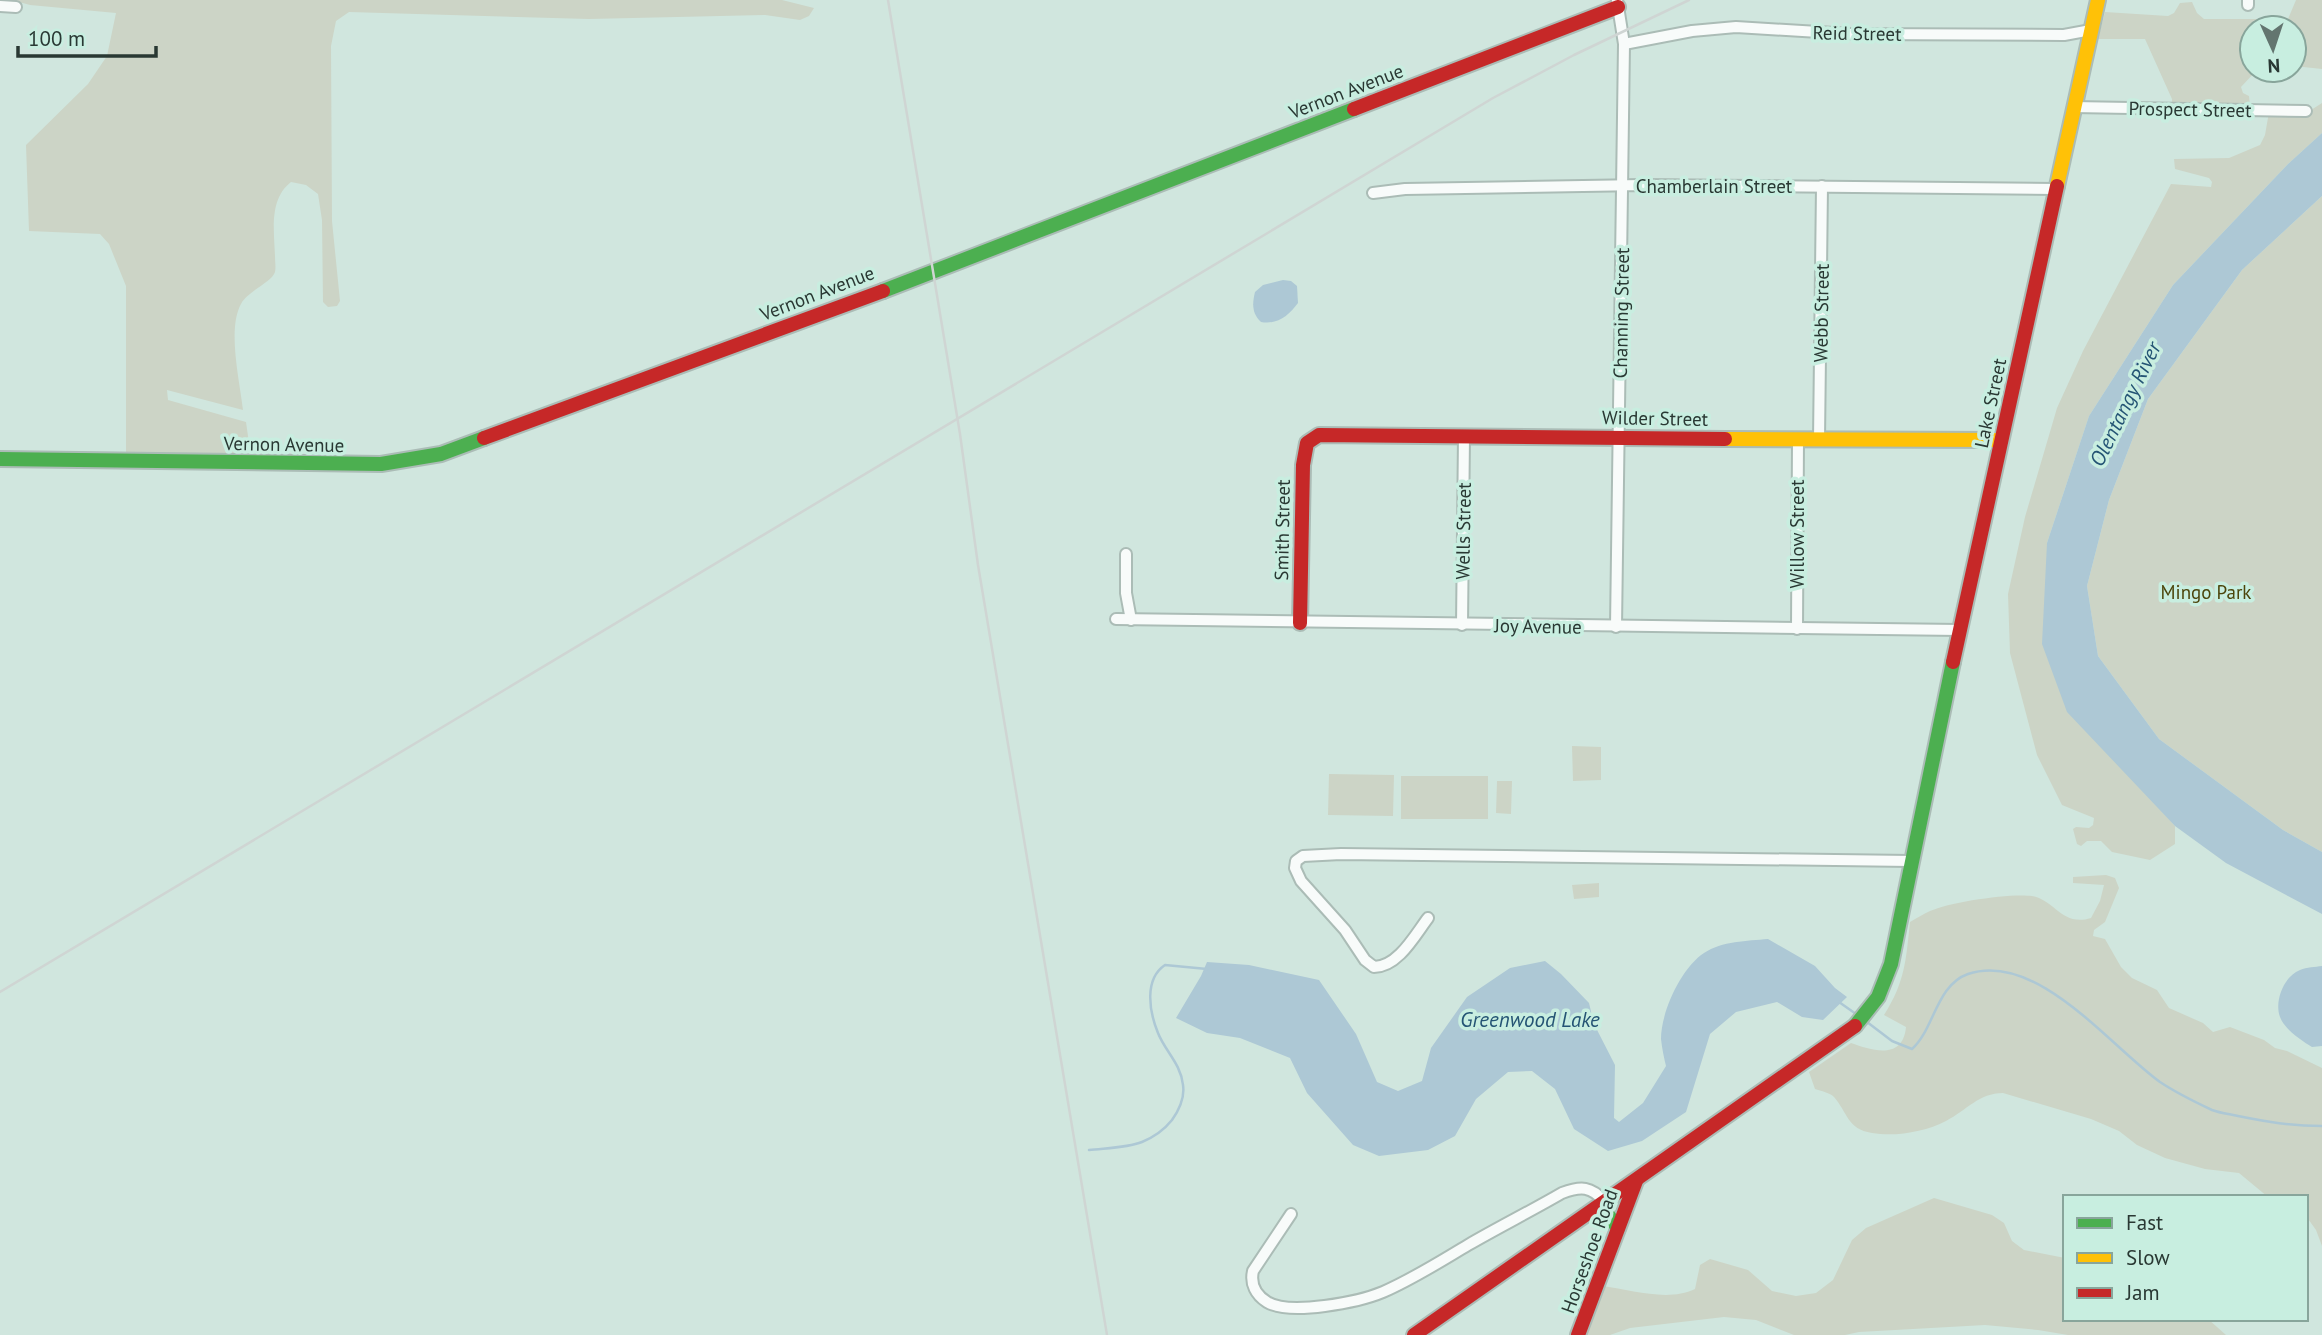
<svg xmlns="http://www.w3.org/2000/svg" width="2322" height="1335" font-family="'PT Sans',sans-serif">
	<style>
		.green { fill: #ccd4c6 }
		.water { fill: #adc8d5 }
		.lines { fill: none; stroke-linecap: round; stroke-linejoin: round }
		.stream { stroke: #adc8d5; stroke-width: 2.5 }
		.street-casing { stroke: #abbcb6; stroke-width: 14 }
		.fast-casing { stroke: #abbcb6; stroke-width: 18 }
		.slow-casing { stroke: #abbcb6; stroke-width: 18 }
		.jam-casing { stroke: #abbcb6; stroke-width: 18 }
		.street { stroke: #f8fbfa; stroke-width: 10 }
		.fast { stroke: #4caf50; stroke-width: 14 }
		.slow { stroke: #ffc107; stroke-width: 14 }
		.jam { stroke: #c62828; stroke-width: 14 }
		.rail { stroke: #cfd5d3; stroke-width: 2.5 }
		.labels { text-anchor: middle; dominant-baseline: central; stroke-width: 7; stroke-linejoin: round; paint-order: stroke }
		.street-label { font-size: 19px; fill: #293833; stroke: #c8eee0 }
		.park-label { font-size: 19px; fill: #4c450b; stroke: #c8eee0 }
		.water-label { font-size: 21px; font-style: italic; fill: #245474; stroke: #c8eee0 }
	</style>
	<rect width="100%" height="100%" fill="#d0e6de"/>
	<g class="green">
		<path d="M12,0h770l32,8 -5,8 -9,4 -35,-5 -176,4 -240,-7 -13,9 -5,25 1,175 8,80 -3,5 -9,1 -5,-5 -1,-82 -4,-26 -12,-9 -15,-3c-22,17 -17,48 -16,74 0,5 1,12 0,16 -3,10 -27,19 -34,32 -14,25 -1,78 2,106l-76,-20 1,10 78,22 3,21 19,5 -1,10 -141,1v-173l-17,-42 -9,-10 -71,-3 -3,-86 62,-61 19,-28 9,-43 -86,-8z"/>
		<polygon points="2296,0 2322,0 2322,69 2294,66 2294,28 2252,28 2252,70 2265,70 2255,72 2241,87 2243,93 2249,96 2250,107 2172,107 2172,99 2145,39 2098,39 2105,12 2168,16 2174,13 2180,3 2192,2 2197,13 2204,19 2288,19"/>
		<polygon points="2322,103 2322,133 2288,164 2173,285 2089,416 2047,543 2152,800 2175,826 2175,844 2150,860 2112,852 2101,841 2087,841 2081,846 2077,844 2073,829 2076,827 2089,828 2093,825 2094,818 2062,805 2037,755 2010,653 2008,594 2025,517 2057,408 2083,351 2171,184 2211,187 2212,182 2209,178 2175,169 2174,159 2229,158 2260,145 2265,135 2269,112 2308,112"/>
		<polygon points="2322,196 2322,852 2283,830 2159,739 2098,656 2087,586 2109,500 2148,399 2242,270"/>
		<polygon points="1572,746 1601,747 1601,780 1573,781"/>
		<polygon points="1329,774 1394,775 1393,816 1328,815"/>
		<rect x="1401" y="776" width="87" height="43"/>
		<polygon points="1497,781 1512,781 1511,814 1496,813"/>
		<path d="M2106,875l9,3 4,10 -14,34 -11,8 -1,6 12,3 16,28 11,11 25,12 12,18 34,15 10,9 17,-5 34,13 11,8 12,3 35,17v178l-6,-16 -10,-14v-19h-38l-29,-24 -34,-4 -40,-11 -28,-13 -18,-14 -28,-12 -88,-26c-24,0 -36,17 -57,28 -21,11 -51,16 -74,12 -25,-4 -24,-20 -38,-36 -4,-4 -13,-6 -19,-8l-6,-17 42,-29c22,8 52,17 55,-16l-22,-12c21,-33 22,-55 26,-93 7,-4 13,-8 20,-11 20,-9 80,-18 102,-15 23,4 30,31 59,22l9,-17 4,-16 -31,-2v-6z"/>
		<polygon points="1599,883 1599,897 1574,899 1572,885"/>
		<path d="M1934,1198l58,17 12,8 8,18 12,9 41,8v61h143l18,16h-158l-30,-5 -53,-5 -126,7 -14,3h-51l-38,-15 -32,-3 -94,11 -20,7h-25l18,-49c29,4 65,16 92,3l5,-24 10,-6 38,11 24,21 24,5 20,-3 17,-13 19,-40 14,-12z"/>
	</g>
	<g class="water">
		<polygon points="2322,133 2322,196 2242,270 2148,399 2109,500 2087,586 2098,656 2159,739 2283,830 2322,852 2322,914 2226,863 2175,826 2067,712 2042,644 2047,543 2089,416 2173,285 2288,164"/>
		<path d="M1283,280l8,1 6,5 1,17c-9,12 -20,22 -37,19 -9,-8 -9,-18 -6,-30l8,-7z"/>
		<path d="M1768,939l47,27 20,22 12,9 -24,23 -21,-3 -25,-15 -41,10 -26,22 -24,78 -44,29 -34,10 -34,-22 -19,-40 -23,-18 -24,1 -32,27 -21,37 -27,14 -49,6 -26,-11 -46,-52 -17,-35 -50,-20 -33,-5 -31,-15 25,-42 6,-14 42,3 70,15 37,54 21,48 21,9 24,-10 9,-33 36,-51 43,-29 35,-7 16,13 28,29 5,21 21,41 -1,53 5,4 24,-19 23,-37c-2,-8 -4,-18 -5,-27 0,-27 20,-71 43,-86 18,-12 43,-12 64,-14z"/>
		<path d="M2322,966v80l-10,1c-11,-7 -27,-17 -32,-30 -6,-16 4,-41 20,-47 7,-3 15,-3 22,-4z"/>
	</g>
	<g class="lines">
		<g class="stream">
			<polyline points="1839,1002 1856,1014"/>
			<path d="M1867,1022l25,19 20,8c22,-19 24,-64 56,-75 69,-23 142,72 192,108 15,10 35,20 52,28 8,3 17,4 26,6 30,6 52,10 84,10"/>
			<path d="M1089,1150c17,-2 38,-2 53,-8 12,-5 22,-12 30,-22 7,-10 13,-22 11,-35 -2,-21 -18,-34 -25,-52 -9,-22 -14,-54 7,-68l42,4"/>
		</g>
		<g class="street-casing">
			<g id="street">
				<polyline points="2248,5 2248,0"/>
				<polyline points="0,6 16,7"/>
				<polyline points="1624,44 1692,31 1736,27 1851,34 2064,35 2091,30"/>
				<polyline points="2073,107 2306,111"/>
				<polyline points="1373,193 1405,189 1642,185 2055,189"/>
				<polyline points="1819,440 1822,186"/>
				<polyline points="1126,554 1126,593 1131,620"/>
				<polyline points="1116,619 1960,630"/>
				<polyline points="1462,625 1464,436"/>
				<polyline points="1616,627 1624,44 1617,0"/>
				<polyline points="1797,629 1798,439"/>
				<path d="M1428,918c-13,17 -30,49 -54,49l-9,-7 -20,-30 -44,-49 -6,-13 1,-7 7,-5 38,-2 570,7"/>
				<path d="M1291,1214l-38,57c-3,13 3,24 14,31 23,14 92,0 116,-10 30,-13 58,-31 85,-47 31,-18 63,-34 94,-52 19,-7 29,-7 43,9"/>
			</g>
		</g>
		<g class="fast-casing">
			<g id="fast">
				<polyline points="883,291 1354,109"/>
				<polyline points="0,459 381,464 441,454 484,438"/>
				<polyline points="1855,1026 1878,997 1891,964 1953,662"/>
				<polyline points="1590,1213 1608,1215 1618,1228"/>
			</g>
		</g>
		<g class="slow-casing">
			<g id="slow">
				<polyline points="2057,186 2098,0"/>
				<polyline points="1725,439 2001,440"/>
			</g>
		</g>
		<g class="jam-casing">
			<g id="jam">
				<polyline points="1354,109 1618,7"/>
				<polyline points="484,438 883,291"/>
				<polyline points="1300,623 1303,465 1307,443 1319,435 1725,439"/>
				<polyline points="1953,662 2057,186"/>
				<polyline points="1414,1335 1855,1026"/>
				<polyline points="1578,1335 1636,1181"/>
			</g>
		</g>
		<use href="#street" class="street"/>
		<use href="#fast" class="fast"/>
		<use href="#slow" class="slow"/>
		<use href="#jam" class="jam"/>
		<g class="rail">
			<polyline points="888,0 960,434 978,565 1107,1335"/>
			<polyline points="0,992 1493,98 1574,55 1689,0"/>
		</g>
	</g>
	<g class="labels">
		<g class="street-label">
			<text transform="translate(1857 33) rotate(1)">Reid Street</text>
			<text transform="translate(1346 91) rotate(-21)">Vernon Avenue</text>
			<text transform="translate(2190 109) rotate(1)">Prospect Street</text>
			<text x="1714" y="186">Chamberlain Street</text>
			<text transform="translate(817 293) rotate(-21)">Vernon Avenue</text>
			<text transform="translate(1621 313) rotate(-89)">Channing Street</text>
			<text transform="translate(1821 313) rotate(-89)">Webb Street</text>
			<text transform="translate(1990 403) rotate(-78)">Lake Street</text>
			<text transform="translate(1655 418) rotate(1)">Wilder Street</text>
			<text transform="translate(284 444) rotate(1)">Vernon Avenue</text>
			<text transform="translate(1282 530) rotate(-89)">Smith Street</text>
			<text transform="translate(1463 531) rotate(-89)">Wells Street</text>
			<text transform="translate(1797 534) rotate(-90)">Willow Street</text>
			<text transform="translate(1538 626) rotate(1)">Joy Avenue</text>
			<text transform="translate(1589 1251) rotate(-70)">Horseshoe Road</text>
		</g>
		<g class="park-label">
			<text x="2206" y="592">Mingo Park</text>
		</g>
		<g class="water-label">
			<text transform="translate(2125 404) rotate(-64)">Olentangy River</text>
			<text x="1530" y="1019">Greenwood Lake</text>
		</g>
	</g>
	<rect x="2063" y="1195" width="245" height="126" fill="#c8eee0" stroke="#88a59b" stroke-width="2"/>
	<rect x="2077" y="1218" width="35" height="10" fill="#4caf50" stroke="#88a59b" stroke-width="2"/>
	<text x="2126" y="1230" font-size="21" fill="#293833">Fast</text>
	<rect x="2077" y="1253" width="35" height="10" fill="#ffc107" stroke="#88a59b" stroke-width="2"/>
	<text x="2126" y="1265" font-size="21" fill="#293833">Slow</text>
	<rect x="2077" y="1288" width="35" height="10" fill="#c62828" stroke="#88a59b" stroke-width="2"/>
	<text x="2126" y="1300" font-size="21" fill="#293833">Jam</text>
	<g transform="translate(2273 49) rotate(177)"><circle r="33" fill="#c8eee0" stroke="#88a59b" stroke-width="2"/>
	<path d="M0-5L12 26L0 18L-12 26Z" fill="#63756f"/>
	<text y="-10" font-size="19" font-weight="bold" text-anchor="middle" fill="#293833">N</text>
	</g>
	<path d="M18 46v10h138v-10" fill="none" stroke="#293833" stroke-width="3.5"/>
	<text x="28" y="46" font-size="21" fill="#293833" stroke="#c8eee0" stroke-width="5" paint-order="stroke">100 m</text>
</svg>
